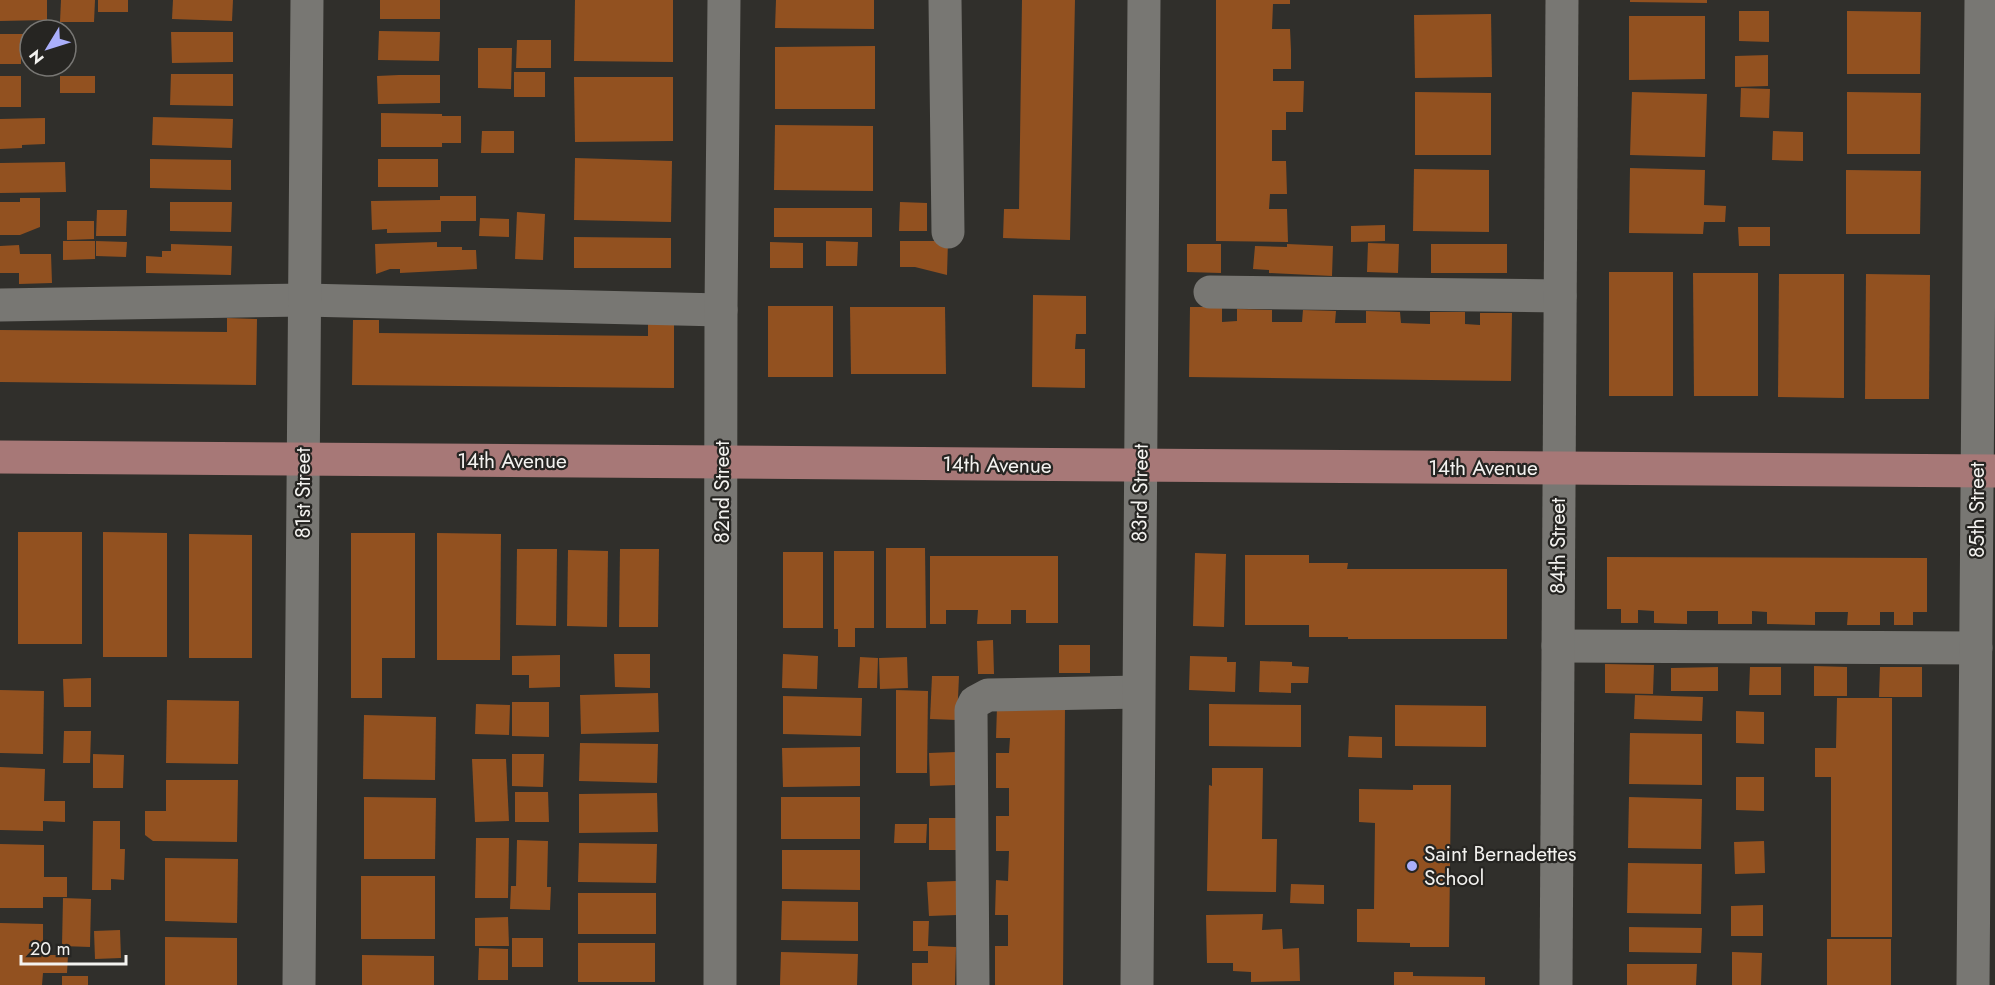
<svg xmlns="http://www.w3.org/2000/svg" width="1995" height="985" font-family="Jost,sans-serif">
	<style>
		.building { fill: #925120 }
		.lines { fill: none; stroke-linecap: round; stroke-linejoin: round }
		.minor { stroke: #787773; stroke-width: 33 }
		.major { stroke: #a77877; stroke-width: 33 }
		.poi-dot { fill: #aaaffb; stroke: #262522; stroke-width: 2 }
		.labels { text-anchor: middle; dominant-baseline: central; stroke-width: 4.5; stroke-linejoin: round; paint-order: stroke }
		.street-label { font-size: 21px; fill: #f3f2ef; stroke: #262522 }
		.poi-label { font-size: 21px; fill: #f3f2ef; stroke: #262522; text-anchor: start }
	</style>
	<rect width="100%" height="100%" fill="#302f2b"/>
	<g class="building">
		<polygon points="0,0 47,0 47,20 0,21"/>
		<polygon points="61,0 95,0 94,22 60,22"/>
		<rect x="98" y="0" width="30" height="12"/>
		<polygon points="173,0 233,0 232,21 172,19"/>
		<rect x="380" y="0" width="60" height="19"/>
		<polygon points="575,0 673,0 673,62 574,61"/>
		<polygon points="776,0 874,0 874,29 775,28"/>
		<polygon points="1022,0 1075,0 1070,240 1003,238 1004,209 1019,209"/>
		<polygon points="1216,0 1290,0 1290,4 1273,4 1272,29 1290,29 1291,50 1291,69 1273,69 1273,81 1304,81 1303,112 1286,112 1286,130 1272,130 1272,161 1286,161 1287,194 1270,194 1269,209 1287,209 1288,242 1216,241"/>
		<polygon points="1630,0 1707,0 1707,3 1630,2"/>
		<polygon points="1739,11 1769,11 1769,42 1739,41"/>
		<polygon points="1847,11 1921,12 1920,74 1847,74"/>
		<polygon points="1491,14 1492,77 1415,78 1414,15"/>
		<polygon points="1629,16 1705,16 1705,79 1629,80"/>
		<polygon points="379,31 440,32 439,61 378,60"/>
		<polygon points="171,32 233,32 233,62 172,63"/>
		<polygon points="0,34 30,34 30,53 21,53 21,64 0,64"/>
		<polygon points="517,40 551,40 551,68 516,68"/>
		<polygon points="875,46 875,109 775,109 775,47"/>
		<polygon points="478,48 512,48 511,89 478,88"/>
		<polygon points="1768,55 1768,86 1735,87 1735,56"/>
		<rect x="514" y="72" width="31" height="25"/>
		<polygon points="171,74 233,74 233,106 170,105"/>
		<polygon points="399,75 440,75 440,103 378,104 377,76"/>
		<rect x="0" y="76" width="21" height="31"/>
		<rect x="60" y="76" width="35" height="17"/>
		<polygon points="574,77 673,77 673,141 575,142"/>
		<polygon points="1741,88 1770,89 1769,118 1740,117"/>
		<polygon points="1415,92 1491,93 1491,155 1415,155"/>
		<polygon points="1632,92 1707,94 1705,157 1630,155"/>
		<polygon points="1847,92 1921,93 1920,154 1847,154"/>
		<polygon points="381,113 442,114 442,116 461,116 461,143 442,143 442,147 381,147"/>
		<polygon points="153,117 233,119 232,148 152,145"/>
		<polygon points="45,118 45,144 22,145 22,148 0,149 0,119"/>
		<polygon points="775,125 873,126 873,191 774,190"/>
		<polygon points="482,131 514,131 514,153 481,153"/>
		<polygon points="1773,131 1803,132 1803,161 1772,160"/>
		<polygon points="575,158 672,161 671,222 574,220"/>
		<polygon points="150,159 231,160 231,190 150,188"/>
		<rect x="378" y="159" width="60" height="28"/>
		<polygon points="65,162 66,192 0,193 0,163"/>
		<polygon points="1630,168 1705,170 1704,205 1726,206 1725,222 1704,222 1703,234 1629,233"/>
		<polygon points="1414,169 1489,170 1489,232 1413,231"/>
		<polygon points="1846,170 1921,171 1920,234 1846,234"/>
		<polygon points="440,196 476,196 476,221 441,221 441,232 387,233 387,229 372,230 371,201 440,200"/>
		<polygon points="20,198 40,198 40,227 20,235 0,235 0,202 20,202"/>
		<polygon points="170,202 232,202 231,232 170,231"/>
		<polygon points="900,202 927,203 927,231 899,231"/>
		<rect x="774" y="208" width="98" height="29"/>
		<polygon points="97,210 127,210 126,236 96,236"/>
		<polygon points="517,212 545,214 543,260 515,259"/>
		<polygon points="480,218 509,219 509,237 479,236"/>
		<polygon points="67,221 94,221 94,239 67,240"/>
		<polygon points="1385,225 1385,241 1351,242 1351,226"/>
		<polygon points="1738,227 1770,227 1770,246 1739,246"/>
		<polygon points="574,237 671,238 671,268 574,268"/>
		<polygon points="63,241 95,241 95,259 63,260"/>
		<polygon points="96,241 127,242 126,257 96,256"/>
		<polygon points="826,241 858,242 857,266 826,266"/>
		<polygon points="900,241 948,241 947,275 915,267 900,267"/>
		<polygon points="437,242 437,247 462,247 462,250 476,250 477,269 400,273 400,269 390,269 376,274 375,244"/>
		<polygon points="770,242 803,243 803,268 770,268"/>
		<polygon points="1368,243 1399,244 1398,273 1367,272"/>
		<polygon points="171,244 232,246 231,275 146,273 146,256 162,257 162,251 171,251"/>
		<polygon points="1187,244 1221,244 1221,273 1187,272"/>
		<polygon points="1287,244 1333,246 1332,276 1269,273 1269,270 1253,269 1255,246 1287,247"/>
		<rect x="1431" y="244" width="76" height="29"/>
		<polygon points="19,245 20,254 51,254 52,283 19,284 19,273 0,273 0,246"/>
		<rect x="1609" y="272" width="64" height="124"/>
		<polygon points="1693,273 1758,273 1758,396 1694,396"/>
		<polygon points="1779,274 1844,274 1844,398 1778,397"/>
		<polygon points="1866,274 1930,275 1929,399 1865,399"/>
		<polygon points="1033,295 1086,296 1086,334 1076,334 1075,349 1085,349 1085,388 1032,387"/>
		<rect x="768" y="306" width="65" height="71"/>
		<polygon points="850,307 945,307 946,374 851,374"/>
		<polygon points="1190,307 1222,307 1222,322 1237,321 1237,309 1272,310 1272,322 1302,322 1303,310 1336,311 1335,323 1366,323 1366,311 1400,312 1401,323 1430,324 1430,312 1465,312 1465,324 1480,325 1480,313 1512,313 1511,381 1189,377"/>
		<polygon points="227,318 257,319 256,385 0,382 0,330 227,332"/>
		<polygon points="353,320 379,320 379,333 648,336 648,321 674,322 674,388 352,385"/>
		<rect x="18" y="532" width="64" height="112"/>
		<polygon points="103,532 167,533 167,657 103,657"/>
		<polygon points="351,533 415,533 415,658 382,658 382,698 351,698"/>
		<polygon points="437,533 501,534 500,660 437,660"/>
		<polygon points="189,534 252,535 252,658 189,658"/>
		<polygon points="886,548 925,548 926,628 886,628"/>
		<polygon points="517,549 557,549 556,626 516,625"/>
		<polygon points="620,549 659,549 658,627 619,627"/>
		<polygon points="568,550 608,551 607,627 567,626"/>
		<polygon points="834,551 874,551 874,628 855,628 855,647 838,647 838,629 834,629"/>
		<rect x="783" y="552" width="40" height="76"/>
		<polygon points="1195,553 1226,554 1224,627 1193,626"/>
		<polygon points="1245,555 1309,555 1309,563 1348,563 1347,569 1507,569 1507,639 1348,639 1348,637 1309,637 1309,625 1245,625"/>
		<polygon points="930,556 1058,556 1058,623 1026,623 1026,610 1011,610 1011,624 977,624 978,610 946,610 946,624 930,624"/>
		<polygon points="1607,557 1927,558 1927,612 1913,612 1913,625 1894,625 1894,612 1880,612 1880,625 1847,625 1848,612 1815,612 1815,625 1767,624 1767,612 1752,611 1752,624 1718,624 1718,611 1687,611 1687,624 1654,623 1654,611 1638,610 1638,623 1621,623 1621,609 1607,609"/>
		<polygon points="993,640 994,674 978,674 977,641"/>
		<rect x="1059" y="645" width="31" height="28"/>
		<polygon points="614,654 650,654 650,688 615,687"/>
		<polygon points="783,654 818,656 817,689 782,688"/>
		<polygon points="560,655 560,687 529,688 529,675 512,675 512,656"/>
		<polygon points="1190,656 1227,657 1227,662 1236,662 1235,692 1189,690"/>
		<polygon points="860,657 878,658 877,688 858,688"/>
		<polygon points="907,657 908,688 880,689 879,658"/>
		<polygon points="1260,661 1292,662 1292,666 1309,667 1308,683 1291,683 1291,693 1259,692"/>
		<polygon points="1605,664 1654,665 1653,694 1605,693"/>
		<polygon points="1814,666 1847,667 1847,696 1814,696"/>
		<polygon points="1718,667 1718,691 1671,691 1671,668"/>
		<polygon points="1750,667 1781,667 1781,695 1749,695"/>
		<polygon points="1880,667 1922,667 1922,697 1879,697"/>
		<polygon points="932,676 959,676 957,720 930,719"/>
		<polygon points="91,678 91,707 64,707 63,679"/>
		<polygon points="0,690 44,691 43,754 0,753"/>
		<polygon points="896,690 928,691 927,773 896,773"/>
		<polygon points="658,693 659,732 581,734 580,695"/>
		<polygon points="1635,695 1703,697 1702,721 1634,719"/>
		<polygon points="783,696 862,698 861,736 783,734"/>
		<polygon points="1837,698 1892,698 1892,937 1831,937 1831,777 1815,777 1815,748 1836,748"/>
		<polygon points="167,700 239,701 238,764 166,763"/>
		<polygon points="512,702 549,702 549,737 512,736"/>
		<polygon points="476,704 510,705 509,735 475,734"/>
		<polygon points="1209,704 1301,705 1301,747 1209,746"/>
		<polygon points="1395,705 1486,706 1486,747 1395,746"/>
		<polygon points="997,707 1065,707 1063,985 995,985 995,946 1008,946 1008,915 995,915 996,880 1008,881 1009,851 996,851 996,816 1009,816 1009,788 996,788 996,753 1009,753 1010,738 996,738"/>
		<polygon points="1736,711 1764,712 1764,744 1736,743"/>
		<polygon points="364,715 436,717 435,780 363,779"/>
		<polygon points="64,731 91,731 90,763 63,763"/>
		<polygon points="1630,733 1702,734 1702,785 1629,784"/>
		<polygon points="1349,736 1382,737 1382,758 1348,757"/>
		<polygon points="580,743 658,744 657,783 579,781"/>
		<polygon points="860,747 860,786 783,787 782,748"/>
		<polygon points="956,752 957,785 930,786 929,753"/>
		<polygon points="93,754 124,755 123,788 93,788"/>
		<polygon points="512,754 544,754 543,787 512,786"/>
		<polygon points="472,759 506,759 509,821 475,822"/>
		<polygon points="0,767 45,769 44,801 65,801 65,822 43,821 43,831 0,830"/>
		<polygon points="1212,768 1263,768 1262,839 1277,839 1276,892 1207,891 1209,785 1212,786"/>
		<polygon points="1736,777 1764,777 1764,811 1736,810"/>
		<polygon points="166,780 238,780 237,842 153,841 145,835 145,811 166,811"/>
		<polygon points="1413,785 1451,785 1449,947 1410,947 1410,943 1357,942 1357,909 1374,909 1375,823 1359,822 1359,789 1413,790"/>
		<polygon points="515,792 548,792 549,822 515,822"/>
		<polygon points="657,793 658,832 579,833 579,794"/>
		<polygon points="364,797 436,798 435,859 364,859"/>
		<rect x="781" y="797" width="79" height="42"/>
		<polygon points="1629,797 1702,799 1701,849 1628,848"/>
		<rect x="929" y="818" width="28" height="32"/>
		<polygon points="93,821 120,821 120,849 125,849 124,880 111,879 111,890 92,890"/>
		<polygon points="895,824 927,824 926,843 894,843"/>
		<polygon points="476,838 509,838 508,898 475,898"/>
		<polygon points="517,840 548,841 547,887 551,887 550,910 510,909 511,886 516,886"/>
		<polygon points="1764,841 1765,873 1735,874 1734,842"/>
		<polygon points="579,843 657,844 656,883 578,882"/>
		<polygon points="0,844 44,845 44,877 67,877 67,897 43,897 43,908 0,908"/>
		<polygon points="782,850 860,850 860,890 782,889"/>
		<polygon points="165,858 238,859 237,923 165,921"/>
		<polygon points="1628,863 1702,864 1701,914 1627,913"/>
		<rect x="361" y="876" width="74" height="63"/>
		<polygon points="956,881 957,915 929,916 927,882"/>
		<polygon points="1291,884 1324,885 1324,904 1290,903"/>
		<rect x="578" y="893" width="78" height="41"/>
		<polygon points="63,898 91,899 90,947 62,946"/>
		<polygon points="782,901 858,902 858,941 781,940"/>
		<polygon points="1763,905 1763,936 1731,936 1731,906"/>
		<polygon points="1263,914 1262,930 1282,929 1283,949 1299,948 1300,981 1251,982 1251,972 1233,971 1233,963 1207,963 1206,915"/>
		<polygon points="508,917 509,946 475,946 475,918"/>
		<polygon points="913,921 929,921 928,946 956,947 955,985 912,985 912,963 928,963 928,951 913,951"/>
		<polygon points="0,923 43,924 43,955 68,955 67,973 43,973 42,985 0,985"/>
		<polygon points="1629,927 1702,928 1701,953 1629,952"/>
		<polygon points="120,930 121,958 95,959 94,931"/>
		<polygon points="165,937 237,938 237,985 165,985"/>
		<rect x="512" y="938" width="31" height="29"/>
		<rect x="1827" y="939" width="64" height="46"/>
		<rect x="578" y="943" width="77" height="39"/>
		<polygon points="479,948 508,949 508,980 478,980"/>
		<polygon points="781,952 858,954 857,985 780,985"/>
		<polygon points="1732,952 1762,953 1761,985 1732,985"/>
		<polygon points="362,955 434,956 434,985 362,985"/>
		<polygon points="1627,964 1697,964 1696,985 1627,985"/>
		<polygon points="1394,972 1413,972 1413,976 1485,977 1485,985 1394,985"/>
		<rect x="62" y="976" width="26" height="9"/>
	</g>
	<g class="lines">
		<g class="minor">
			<polyline points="945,0 948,232"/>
			<polyline points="1210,292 1560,296"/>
			<polyline points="0,305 305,300 721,310"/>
			<polyline points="1558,646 1976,648"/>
			<polyline points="299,985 307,0"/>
			<polyline points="720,985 721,310 724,0"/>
			<polyline points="973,985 971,710 975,702 988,695 1138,692"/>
			<polyline points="1137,985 1144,0"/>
			<polyline points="1556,985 1562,0"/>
			<polyline points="1973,985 1981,0"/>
		</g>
		<polyline class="major" points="0,457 1995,471"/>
	</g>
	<circle class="poi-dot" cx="1412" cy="866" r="6"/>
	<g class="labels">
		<g class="street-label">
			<text x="512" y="461">14th Avenue</text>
			<text transform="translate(997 465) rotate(1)">14th Avenue</text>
			<text x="1483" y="468">14th Avenue</text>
			<text transform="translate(722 492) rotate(-90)">82nd Street</text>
			<text transform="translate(303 493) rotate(-90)">81st Street</text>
			<text transform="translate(1140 493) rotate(-89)">83rd Street</text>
			<text transform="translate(1977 510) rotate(-90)">85th Street</text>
			<text transform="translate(1558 546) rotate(-90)">84th Street</text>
		</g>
		<g class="poi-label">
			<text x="1424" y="854">Saint Bernadettes<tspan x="1424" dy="24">School</tspan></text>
		</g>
	</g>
	<g transform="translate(48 48) rotate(232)"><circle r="28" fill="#262522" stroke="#787774" stroke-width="1.5"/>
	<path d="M0-4.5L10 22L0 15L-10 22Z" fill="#aaaffb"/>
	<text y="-9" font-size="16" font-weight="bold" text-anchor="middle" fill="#f3f2ef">N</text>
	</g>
	<path d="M21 955v9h105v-9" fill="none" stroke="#f3f2ef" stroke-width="3"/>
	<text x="30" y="955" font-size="18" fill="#f3f2ef" stroke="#262522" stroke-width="4.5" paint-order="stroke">20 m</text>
</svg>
